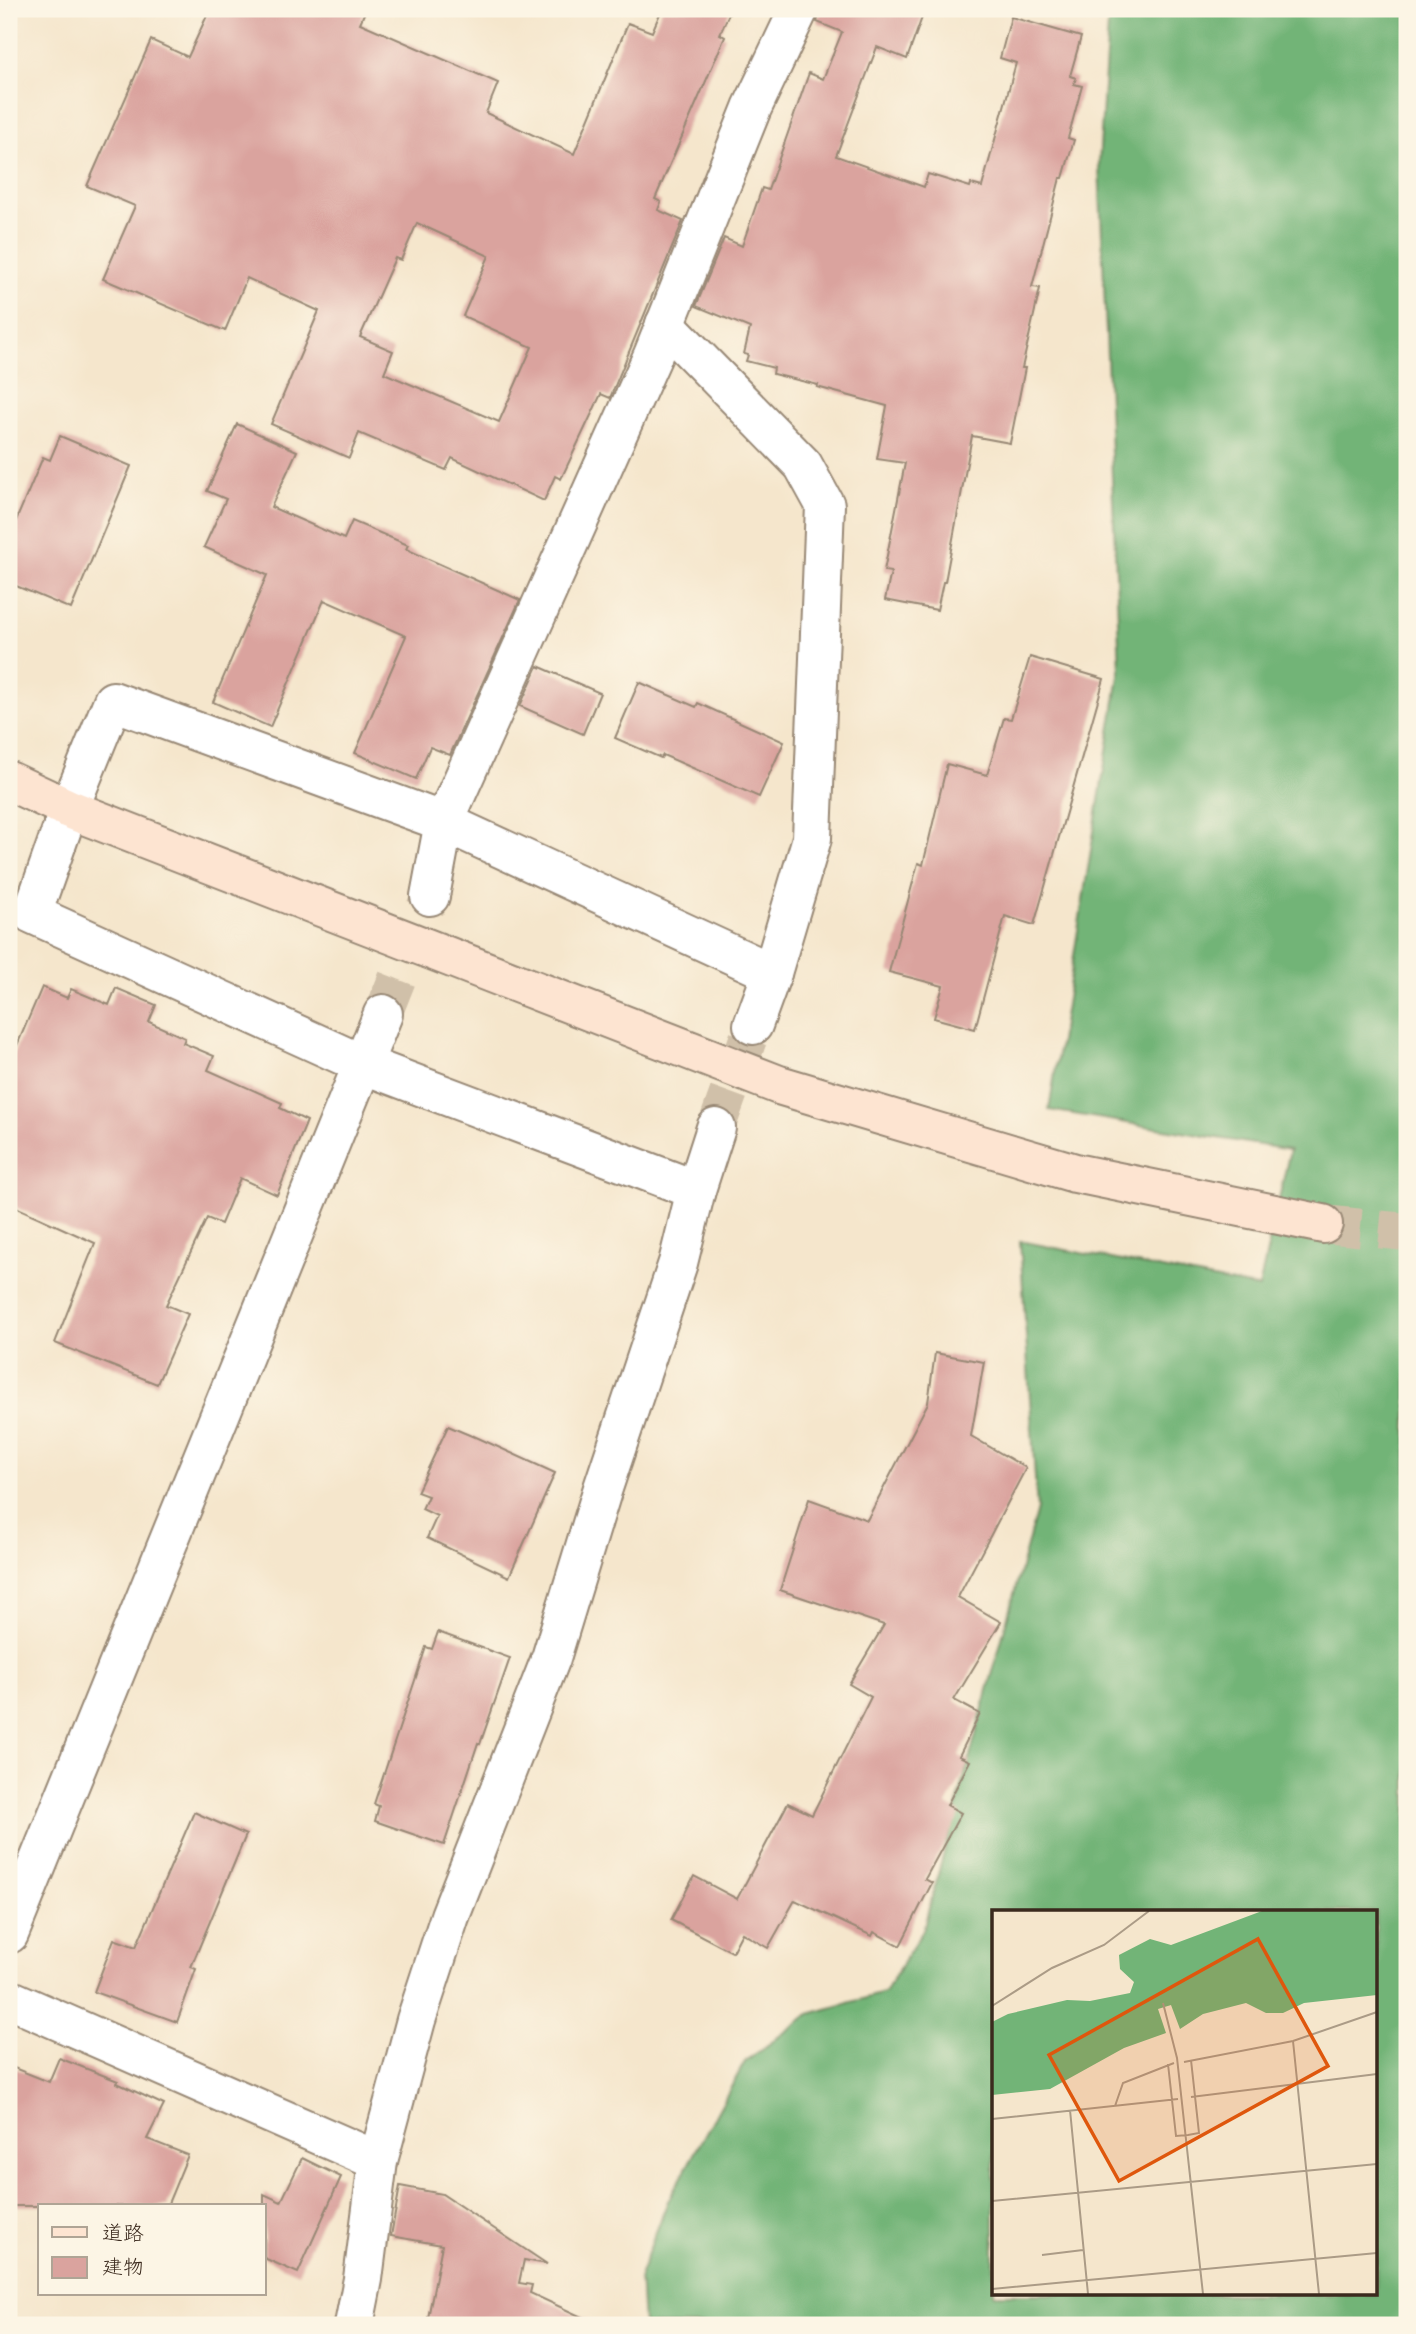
<svg xmlns="http://www.w3.org/2000/svg" width="1416" height="2334" font-family="Itim,'Klee One',sans-serif">
	<style>
		.forest { fill: #72b477; stroke: #566f4a; stroke-width: 2; fill-rule: evenodd }
		.building { fill: #daa39e; fill-rule: evenodd }
		.lines { fill: none; stroke-linecap: round; stroke-linejoin: round }
		.street-tunnel { stroke: #d0c0a9; stroke-width: 38; stroke-dasharray: 38 19; stroke-linecap: butt }
		.secondary-tunnel { stroke: #d0c0a9; stroke-width: 38; stroke-dasharray: 38 19; stroke-linecap: butt }
		.street-casing { stroke: #988875; stroke-width: 42 }
		.secondary-casing { stroke: #988875; stroke-width: 42 }
		.street { stroke: #fff; stroke-width: 38 }
		.secondary { stroke: #fde4d1; stroke-width: 38 }
		.inset-road { fill: none; stroke: #ab9b86; stroke-width: 2 }
		.view { fill: #df570d; fill-opacity: 0.15; stroke: #df570d; stroke-width: 3.5 }
		.inset-edge { fill: none; stroke: #3b2a1e; stroke-width: 3.5 }
	</style>
	<rect width="100%" height="100%" fill="#fcf5e5"/>
	<filter id="ink" filterUnits="userSpaceOnUse"><feTurbulence type="fractalNoise" baseFrequency=".0143" numOctaves="2"/><feDisplacementMap in="SourceGraphic" scale="14" xChannelSelector="R" yChannelSelector="G"/><feConvolveMatrix kernelMatrix="1 2 1 2 8 2 1 2 1" color-interpolation-filters="sRGB"/></filter>
	<filter id="wash" filterUnits="userSpaceOnUse"><feTurbulence type="fractalNoise" baseFrequency=".00686" numOctaves="4" result="noise"/><feDisplacementMap in="SourceGraphic" scale="28" xChannelSelector="R" yChannelSelector="G"/><feGaussianBlur stdDeviation="1.57" result="paint"/><feColorMatrix in="noise" values="0 0 0 0 0 0 0 0 0 0 0 0 0 0 0 0 0 1.4 0 .05"/><feComposite in="paint" operator="in"/></filter>
	<g filter="url(#wash)">
		<rect width="100%" height="100%" fill="#f5e6cc"/>
		<path class="forest" d="M1109,9h298v2316h-764l-3,-51 28,-73 77,-139 64,-48 75,-21 39,-63 114,-421 -17,-268 239,47 31,-138 -241,-40 71,-440 -21,-506zM994,1912h382v382h-382z"/>
		<g id="blocks">
			<g class="building">
				<path d="M210,9h156l-6,14 138,60 -12,30 88,41 54,-131 24,9 10,-23h69l-11,25 5,3 -70,162 6,3 -3,8 25,11 -73,177 -9,-4 -40,85 -6,-3 -11,25 -92,-43 -6,12 -87,-37 -10,25 -78,-34 48,-113 -72,-33 -22,53 -122,-52 32,-73 -48,-20 64,-146 37,17zM417,223l72,33 -26,60 69,31 -33,75 -115,-49 9,-22 -33,-14 35,-79 6,2z"/>
				<polygon points="821,9 925,9 907,59 877,47 836,156 924,187 928,174 970,187 971,184 982,187 1016,63 1000,58 1011,17 1081,37 1070,76 1076,78 1074,84 1082,86 1068,138 1074,140 1063,178 1060,178 1032,287 1040,288 1022,368 1025,368 1010,443 972,436 945,582 943,582 937,610 885,600 891,572 884,571 905,463 877,459 887,406 817,387 818,385 773,374 774,368 746,361 748,355 744,354 750,328 696,306 724,238 742,246 762,188 768,190 809,73 823,79 842,32 817,22"/>
				<polygon points="237,424 297,451 271,507 344,539 352,521 408,545 406,549 520,600 450,755 430,747 416,779 355,753 406,636 324,600 270,727 213,702 267,575 204,547 226,499 207,491"/>
				<polygon points="60,436 131,466 71,609 9,583 9,537 43,457 50,460"/>
				<polygon points="1030,657 1104,679 1034,925 1005,916 975,1029 934,1018 943,986 889,972 918,863 923,865 947,764 987,775 1004,718 1011,719"/>
				<polygon points="538,666 600,693 583,734 520,706"/>
				<polygon points="639,682 696,707 698,703 784,742 759,797 663,755 661,758 615,738"/>
				<polygon points="42,987 67,998 71,989 109,1005 116,988 156,1005 149,1022 185,1038 183,1043 214,1056 208,1070 282,1103 280,1108 307,1121 277,1195 240,1178 221,1224 207,1218 166,1305 188,1314 157,1384 55,1343 95,1243 9,1204 9,1064"/>
				<polygon points="935,1353 984,1362 971,1436 1026,1468 958,1597 1001,1622 954,1700 980,1714 959,1756 970,1761 947,1805 961,1813 925,1879 932,1883 900,1946 874,1932 872,1936 795,1900 768,1948 742,1933 732,1952 671,1920 694,1876 737,1899 788,1803 812,1815 871,1697 849,1684 884,1625 780,1590 802,1521 809,1499 867,1520 928,1403"/>
				<polygon points="448,1426 474,1437 474,1436 555,1473 509,1577 427,1538 437,1516 422,1509 428,1496 417,1492"/>
				<polygon points="438,1632 510,1658 480,1744 478,1743 444,1845 375,1821 379,1806 374,1804 426,1647 432,1649"/>
				<polygon points="194,1812 246,1835 191,1967 196,1969 177,2022 94,1992 114,1939 136,1947"/>
				<polygon points="59,2058 118,2081 117,2083 164,2105 147,2139 188,2155 167,2206 9,2206 9,2066 49,2082"/>
				<polygon points="302,2158 341,2177 298,2273 264,2258 264,2194 281,2202"/>
				<polygon points="400,2186 442,2194 547,2264 524,2260 519,2283 532,2285 530,2293 599,2325 443,2325 444,2321 428,2318 442,2245 391,2236"/>
			</g>
		</g>
	</g>
	<g filter="url(#ink)">
		<use href="#blocks" fill-opacity="0" stroke="#988875" stroke-width="2"/>
		<g class="lines">
			<g class="street-tunnel">
				<polyline points="383,1014 430,896"/>
				<polyline points="716,1128 753,1025"/>
			</g>
			<polyline class="secondary-tunnel" points="1323,1224 1407,1232"/>
			<g class="street-casing">
				<g id="street">
					<polyline points="665,324 803,465 825,505 812,838 772,973 753,1025"/>
					<polyline points="430,896 444,822 653,355 752,108 799,9"/>
					<polyline points="696,1190 362,1064 32,914 69,809 113,701 444,822 772,973"/>
					<polyline points="9,1934 383,1014"/>
					<polyline points="9,1999 378,2161"/>
					<polyline points="354,2325 363,2279 378,2161 416,2020 450,1916 551,1658 603,1488 678,1263 696,1190 716,1128"/>
				</g>
			</g>
			<g class="secondary-casing">
				<polyline id="secondary" points="9,781 69,809 779,1085 1075,1173 1323,1224"/>
			</g>
			<use href="#street" class="street"/>
			<use href="#secondary" class="secondary"/>
		</g>
	</g>
	<g transform="translate(992 1910)">
		<rect width="385" height="385" fill="#f5e6cc"/>
		<path d="M270,1h115v84l-73,8 -21,10h-17l-20,-10 -43,11 -23,15 -9,-24 -13,4 8,24 -42,15 -74,41 -58,6v-73l16,-8 59,-14 23,1 40,-8 4,-11 -14,-13 -1,-14 31,-16 21,6z" fill="#72b477"/>
		<path class="inset-road" d="M171,93l14,55 26,236M0,96l60,-38 52,-23 45,-34M301,131l26,253M192,152l109,-21 84,-29M176,154l8,72 12,-1 11,-2 -8,-73M199,187l186,-23M123,196l8,-23 51,-20M78,200l18,184M0,209l186,-20M0,291l385,-37M50,345l41,-5M0,379l385,-36"/>
		<path class="view" d="M266,29l70,127 -209,115 -70,-126z"/>
		<rect width="385" height="385" class="inset-edge"/>
	</g>
	<rect width="1416" height="2334" fill="none" stroke="#fcf5e5" stroke-width="35"/>
	<rect x="38" y="2204" width="228" height="91" fill="#fcf5e5" stroke="#afa495" stroke-width="2"/>
	<rect x="52" y="2227" width="35" height="10" fill="#fde4d1" stroke="#afa495" stroke-width="2"/>
	<text x="102" y="2240" font-size="21" fill="#3b2a1e">道路</text>
	<rect x="52" y="2257" width="35" height="21" fill="#daa39e" stroke="#afa495" stroke-width="2"/>
	<text x="102" y="2274" font-size="21" fill="#3b2a1e">建物</text>
</svg>
